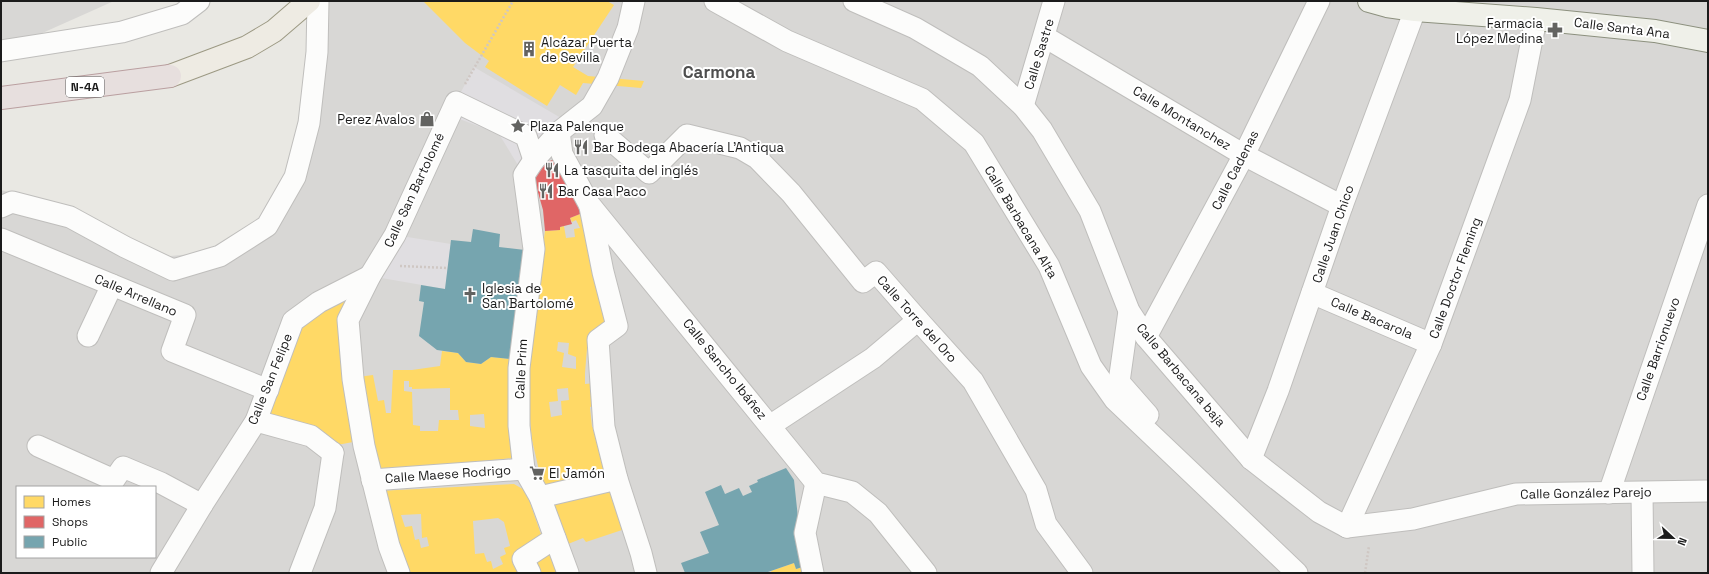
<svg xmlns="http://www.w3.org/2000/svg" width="1709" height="574" font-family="'Space Grotesk',sans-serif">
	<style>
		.residential { fill: #d8d7d5; fill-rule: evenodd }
		.plaza { fill: #e0dee1 }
		.homes { fill: #ffd966; fill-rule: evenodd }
		.shops { fill: #e06666 }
		.public { fill: #76a5af }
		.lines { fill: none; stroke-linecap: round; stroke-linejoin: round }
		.street-casing { stroke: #bfbebc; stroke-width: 23 }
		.secondary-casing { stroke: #8c907e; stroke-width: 24 }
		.primary-casing { stroke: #9c9983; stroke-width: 24 }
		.highway-casing { stroke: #ba9fa0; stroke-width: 24 }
		.path { stroke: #cfc7c3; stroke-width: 2.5; stroke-dasharray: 2 2; stroke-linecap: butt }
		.street { stroke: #fcfcfb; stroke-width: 21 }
		.secondary { stroke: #eff0e9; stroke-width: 22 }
		.primary { stroke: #eeebe3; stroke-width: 22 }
		.highway { stroke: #e7dfde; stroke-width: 22 }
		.labels { text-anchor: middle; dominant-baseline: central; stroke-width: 4; stroke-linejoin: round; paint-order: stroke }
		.shield { fill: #fff; stroke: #5f5f5f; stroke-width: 1 }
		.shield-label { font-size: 12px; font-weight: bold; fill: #1b1b1b }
		.poi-label { font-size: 13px; fill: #1b1b1b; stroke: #fff; text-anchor: start }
		.street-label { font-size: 13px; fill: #1b1b1b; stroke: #fff }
		.district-label { font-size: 17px; font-weight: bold; fill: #4e4e4e; stroke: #fff }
	</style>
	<rect width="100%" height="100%" fill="#e9e8e3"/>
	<g class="residential">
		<polygon points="1,1 114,1 29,39 1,41"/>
		<path d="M320,1h1388v572h-1707v-383l77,21 63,35 29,10 33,-3 55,-32 33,-58zM17,487h138v70h-138z"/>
	</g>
	<g class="plaza">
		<polygon points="474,67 561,118 524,175 499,134 449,115"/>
		<polygon points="395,235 451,244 445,289 370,276"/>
	</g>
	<g class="homes">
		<polygon points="423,1 607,1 614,5 573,67 588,76 644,81 641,88 583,83 576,95 560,85 547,106 485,67 489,61 465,43"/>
		<path d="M585,212l28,114 -17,11 -8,-1 -3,37v11l11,-1 2,23 -8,1 2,20 8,-1 11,52 -28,6 -2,-10 -11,3 2,9 -28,6 -12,-52 -6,-62 19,-147 15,-1v-3l4,-1 2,12 9,-1 -1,-8 6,-1 -4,-8 -4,2 -2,-4zM558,342l11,1 -1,11 8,3v12l-14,-2 2,-14 -7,-2zM568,388l1,12 -8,1 1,14 -11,2 -2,-15 9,-1 -1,-12z"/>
		<polygon points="347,296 353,442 332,446 266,416 301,321"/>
		<path d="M442,351l16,2 8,9 15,2 10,-7 20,2 -3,66 5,33 -82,8 -55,3 -18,-92 15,-2 5,26 6,-1 2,13h5l2,-43h19l28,-4zM404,381h5v6h3v2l38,-1v22h8l1,10h-20l-1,11h-18v-5l-7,-1 -1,-33 -8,-1zM484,414l1,14 -15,-2v-11z"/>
		<polygon points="616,481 631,527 586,542 583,538 563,546 545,499"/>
		<path d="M514,484l12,7 18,52 -16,30h-124l-26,-82zM421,514l1,24 5,-1 2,9 -8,2 -2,-9 -4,1 -3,-14 -7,1 -4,-12zM498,518l6,4 6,24 -6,2 2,6 -6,3 3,7 -10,5 -2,-8 -4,1 -3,-9 -9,1 -2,-33z"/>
		<polygon points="551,548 563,573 533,573 526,561"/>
		<polygon points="794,563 796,569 806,566 808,573 772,573 771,571"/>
	</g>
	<polygon class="shops" points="558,158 585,212 570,218 572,224 560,227 560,230 545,231 543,210 531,168"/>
	<g class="public">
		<polygon points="473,229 500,234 499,247 525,250 511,359 491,357 481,364 466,362 458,353 437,350 419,336 424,302 419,301 421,285 445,289 451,240 471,242"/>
		<polygon points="786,468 794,480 800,537 806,566 796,569 794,563 765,573 685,573 681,563 709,553 700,532 719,525 705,492 721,485 725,494 739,488 743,496 752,492 749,486 758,482 757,480"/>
	</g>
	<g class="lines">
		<g class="street-casing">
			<g id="street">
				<polyline points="715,1 787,41 922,99 974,143 1049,266 1091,366 1115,400 1297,573"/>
				<polyline points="854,1 915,28 980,66 1023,106 1042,130 1090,211 1129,311 1146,337 1251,459 1319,512 1347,527"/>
				<polyline points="1045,37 1244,155 1342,206"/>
				<polyline points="1,51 122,32 182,14 199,1"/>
				<polyline points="1023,106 1054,1"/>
				<polyline points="559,132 562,154 589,204 816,483 852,492 878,513 926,573"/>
				<polyline points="605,135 649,173 687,135 740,148 757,158 791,193 863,282 876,272 918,320 973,381 1036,490 1046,524 1082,573"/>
				<polyline points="534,160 524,175 534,249 519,368 519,426 524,469 540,497 568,573"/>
				<polyline points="1,207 12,202 70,217 125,247 173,270 220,256 267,226 295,177 309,123 317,52 318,1"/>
				<polyline points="590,207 603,272 617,326 598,340 604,427 617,479 641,553 646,573"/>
				<polyline points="1,239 185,315 172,351 268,390"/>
				<polyline points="1312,293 1431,344"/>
				<polyline points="1129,311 1119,382 1148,415"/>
				<polyline points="88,336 112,285"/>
				<polyline points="1146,337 1244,155 1319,1"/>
				<polyline points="256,421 311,436 333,453"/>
				<polyline points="771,425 873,358 918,320"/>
				<polyline points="38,446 114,480 123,467 161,483 202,505"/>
				<polyline points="1251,459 1278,391 1342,206 1415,10"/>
				<polyline points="372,480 524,469"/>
				<polyline points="1609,493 1708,205"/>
				<polyline points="1642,493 1643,573"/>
				<polyline points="540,497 617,479"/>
				<polyline points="1347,527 1431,344 1520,100 1536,19"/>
				<polyline points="1347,527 1413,519 1516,494 1708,491"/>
				<polyline points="161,573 202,505 256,421 293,321 319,302 370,276"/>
				<polyline points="300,573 325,508 333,453"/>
				<polyline points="399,573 389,546 364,446 353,379 348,320 370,276 395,235 456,102 526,136 534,160 559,132 592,106 608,78 628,28 634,1"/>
				<polyline points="530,573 523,559 555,538"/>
				<polyline points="813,573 805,533 816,483"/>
			</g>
		</g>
		<g class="secondary-casing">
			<polyline id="secondary" points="1369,1 1387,6 1415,10 1536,19 1655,31 1708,41"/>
		</g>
		<g class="primary-casing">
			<polyline id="primary" points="170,76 247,47 274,31 309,1"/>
		</g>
		<g class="highway-casing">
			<polyline id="highway" points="1,98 170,76"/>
		</g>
		<g class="path">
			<polyline points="465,84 513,1"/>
			<polyline points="400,266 448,268"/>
			<polyline points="1365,573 1369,546"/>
		</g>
		<use href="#street" class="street"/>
		<use href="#secondary" class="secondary"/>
		<use href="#primary" class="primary"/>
		<use href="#highway" class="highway"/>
	</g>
	<defs>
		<g id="pharmacy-bare" transform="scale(1.2)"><path d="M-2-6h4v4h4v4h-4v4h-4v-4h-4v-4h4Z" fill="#636361" stroke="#fff" stroke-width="2.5" paint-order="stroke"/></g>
		<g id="building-bare" transform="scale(1.2)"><path d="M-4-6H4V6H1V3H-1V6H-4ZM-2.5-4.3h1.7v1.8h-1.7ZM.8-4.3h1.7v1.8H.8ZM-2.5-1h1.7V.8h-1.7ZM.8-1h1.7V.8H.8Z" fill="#636361" stroke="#fff" stroke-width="2.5" paint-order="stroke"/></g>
		<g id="shop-bare" transform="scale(1.2)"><path d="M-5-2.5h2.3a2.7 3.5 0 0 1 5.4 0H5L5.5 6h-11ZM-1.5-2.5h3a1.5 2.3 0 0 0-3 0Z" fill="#636361" stroke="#fff" stroke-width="2.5" paint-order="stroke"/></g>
		<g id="sight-bare" transform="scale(1.2)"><path d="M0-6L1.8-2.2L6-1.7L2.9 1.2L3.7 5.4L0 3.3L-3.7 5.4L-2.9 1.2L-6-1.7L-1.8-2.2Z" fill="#636361" stroke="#fff" stroke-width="2.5" paint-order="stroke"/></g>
		<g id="restaurant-bare" transform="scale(1.2)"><path d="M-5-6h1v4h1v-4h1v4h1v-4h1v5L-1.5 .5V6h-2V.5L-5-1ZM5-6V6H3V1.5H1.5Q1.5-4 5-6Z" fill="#636361" stroke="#fff" stroke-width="2.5" paint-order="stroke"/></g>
		<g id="church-bare" transform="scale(1.2)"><path d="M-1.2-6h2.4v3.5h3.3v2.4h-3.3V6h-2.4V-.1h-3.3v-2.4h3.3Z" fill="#636361" stroke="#fff" stroke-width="2.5" paint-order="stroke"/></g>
		<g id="supermarket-bare" transform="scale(1.2)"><path d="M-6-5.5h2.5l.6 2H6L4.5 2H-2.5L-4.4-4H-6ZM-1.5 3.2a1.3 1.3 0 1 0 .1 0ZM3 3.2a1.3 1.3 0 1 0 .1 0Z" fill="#636361" stroke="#fff" stroke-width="2.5" paint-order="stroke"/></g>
	</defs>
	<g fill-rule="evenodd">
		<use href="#pharmacy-bare" x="1555" y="30"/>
		<use href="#building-bare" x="529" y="49"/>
		<use href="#shop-bare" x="427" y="119"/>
		<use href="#sight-bare" x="518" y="126"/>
		<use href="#restaurant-bare" x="581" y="147"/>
		<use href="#restaurant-bare" x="552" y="170"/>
		<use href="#restaurant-bare" x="546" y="191"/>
		<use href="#church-bare" x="470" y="295"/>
		<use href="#supermarket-bare" x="537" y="473"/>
	</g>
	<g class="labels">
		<rect class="shield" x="66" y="77" width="38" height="20" rx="3"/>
		<g class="shield-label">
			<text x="85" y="87">N-4A</text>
		</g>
		<g class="poi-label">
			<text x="1543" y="23" text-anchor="end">Farmacia<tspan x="1543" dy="15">López Medina</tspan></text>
			<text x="541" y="42">Alcázar Puerta<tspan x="541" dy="15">de Sevilla</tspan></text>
			<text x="415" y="119" text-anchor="end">Perez Avalos</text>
			<text x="530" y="126">Plaza Palenque</text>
			<text x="593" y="147">Bar Bodega Abacería L'Antiqua</text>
			<text x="564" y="170">La tasquita del inglés</text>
			<text x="558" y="191">Bar Casa Paco</text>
			<text x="482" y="288">Iglesia de<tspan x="482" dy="15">San Bartolomé</tspan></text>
			<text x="549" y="473">El Jamón</text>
		</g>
		<g class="street-label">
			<text transform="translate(1622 28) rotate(7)">Calle Santa Ana</text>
			<text transform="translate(1039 54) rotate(-73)">Calle Sastre</text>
			<text transform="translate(1182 118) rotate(31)">Calle Montanchez</text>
			<text transform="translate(1235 170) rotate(-63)">Calle Cadenas</text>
			<text transform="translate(414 190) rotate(-65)">Calle San Bartolomé</text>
			<text transform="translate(1021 222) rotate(59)">Calle Barbacana Alta</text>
			<text transform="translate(1333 234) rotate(-71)">Calle Juan Chico</text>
			<text transform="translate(1455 278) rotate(-70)">Calle Doctor Fleming</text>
			<text transform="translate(136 295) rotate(23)">Calle Arrellano</text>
			<text transform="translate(1372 318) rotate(23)">Calle Bacarola</text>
			<text transform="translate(917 319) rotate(48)">Calle Torre del Oro</text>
			<text transform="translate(1658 349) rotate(-71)">Calle Barrionuevo</text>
			<text transform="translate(521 369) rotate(-87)">Calle Prim</text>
			<text transform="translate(725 369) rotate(51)">Calle Sancho Ibáñez</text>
			<text transform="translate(1181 375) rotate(50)">Calle Barbacana baja</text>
			<text transform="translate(270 379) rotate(-68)">Calle San Felipe</text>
			<text transform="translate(448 474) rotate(-4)">Calle Maese Rodrigo</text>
			<text transform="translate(1586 493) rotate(-1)">Calle González Parejo</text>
		</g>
		<g class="district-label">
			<text x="719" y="72">Carmona</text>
		</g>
	</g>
	<rect width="1709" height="574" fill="none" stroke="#1b1b1b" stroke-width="4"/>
	<rect x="16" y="486" width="140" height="72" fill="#ffffff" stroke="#a4a4a4"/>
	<rect x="24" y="496" width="20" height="12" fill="#ffd966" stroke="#a4a4a4"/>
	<text x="52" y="506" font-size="12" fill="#1b1b1b">Homes</text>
	<rect x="24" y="516" width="20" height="12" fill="#e06666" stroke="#a4a4a4"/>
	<text x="52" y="526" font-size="12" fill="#1b1b1b">Shops</text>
	<rect x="24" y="536" width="20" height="12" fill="#76a5af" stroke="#a4a4a4"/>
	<text x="52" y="546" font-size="12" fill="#1b1b1b">Public</text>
	<g transform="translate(1673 538) rotate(112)" stroke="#ffffff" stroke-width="3" paint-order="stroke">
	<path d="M0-3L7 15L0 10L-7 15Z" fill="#1b1b1b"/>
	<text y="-6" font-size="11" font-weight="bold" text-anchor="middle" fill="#1b1b1b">N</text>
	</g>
</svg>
